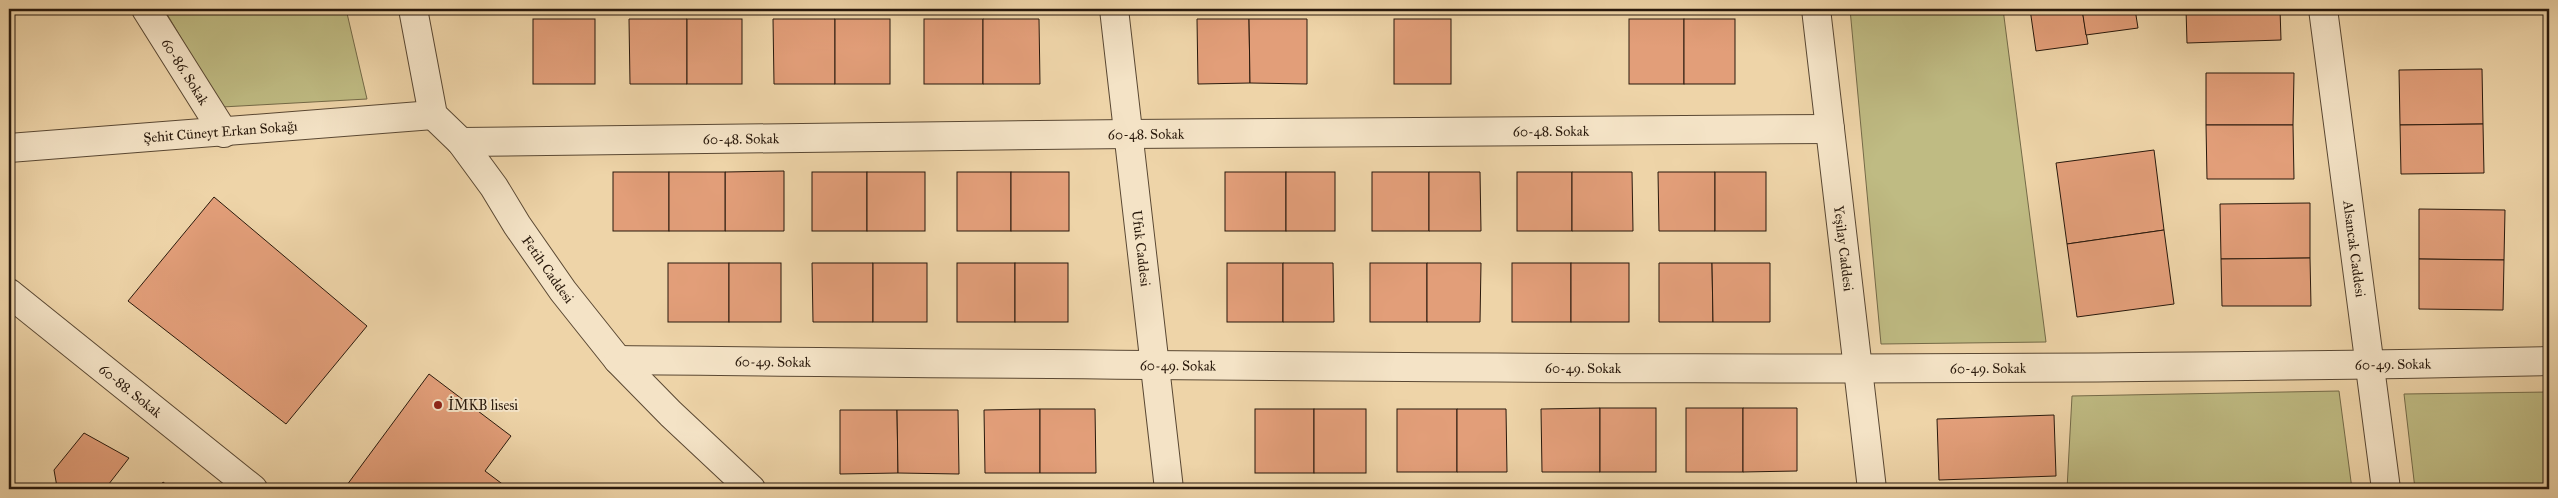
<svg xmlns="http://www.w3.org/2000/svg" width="2558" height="498" font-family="'IM FELL Great Primer',serif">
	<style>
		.green { fill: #bfbb83; stroke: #746a48 }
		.building { fill: #e29e79; stroke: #29190c }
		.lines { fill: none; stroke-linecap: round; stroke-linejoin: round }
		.minor-casing { stroke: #5a4833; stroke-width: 30 }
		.minor { stroke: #f4e3c6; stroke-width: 28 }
		.poi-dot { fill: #8f2418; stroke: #f4e3c6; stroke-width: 2 }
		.labels { text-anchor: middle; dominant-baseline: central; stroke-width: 4; stroke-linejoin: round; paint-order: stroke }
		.street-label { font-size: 14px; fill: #29190c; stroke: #f4e3c6 }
		.poi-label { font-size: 14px; fill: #29190c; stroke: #f4e3c6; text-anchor: start }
	</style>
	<rect width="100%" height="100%" fill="#eed4a8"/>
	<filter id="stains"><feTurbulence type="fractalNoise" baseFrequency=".004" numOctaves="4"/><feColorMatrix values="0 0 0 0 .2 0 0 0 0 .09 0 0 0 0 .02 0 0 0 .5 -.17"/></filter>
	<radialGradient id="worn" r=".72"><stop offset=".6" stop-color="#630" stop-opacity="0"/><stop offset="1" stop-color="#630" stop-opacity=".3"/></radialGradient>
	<g class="green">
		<polygon points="164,9 346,9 367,99 222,107"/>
		<polygon points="1850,9 2003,9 2046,342 1881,344"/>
		<polygon points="2339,391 2352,489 2067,489 2072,396"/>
		<polygon points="2549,392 2549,489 2415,489 2404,394"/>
	</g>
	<g class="building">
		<polygon points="9,9 12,9 9,23"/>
		<polygon points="2030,9 2082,9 2088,44 2036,51"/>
		<polygon points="2082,9 2135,9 2138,28 2086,35"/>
		<polygon points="2186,9 2280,9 2281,40 2187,43"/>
		<rect x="533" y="19" width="62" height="65"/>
		<polygon points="629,19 687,19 687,84 630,84"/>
		<rect x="687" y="19" width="55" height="65"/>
		<polygon points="773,19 835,19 835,84 774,84"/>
		<rect x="835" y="19" width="55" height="65"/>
		<rect x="924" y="19" width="59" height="65"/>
		<polygon points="983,19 1039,19 1040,84 983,84"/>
		<polygon points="1197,19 1249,19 1250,83 1198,84"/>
		<polygon points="1249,19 1307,19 1307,84 1250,83"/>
		<rect x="1394" y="19" width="57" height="65"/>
		<rect x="1629" y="19" width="55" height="65"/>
		<rect x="1684" y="19" width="51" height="65"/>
		<polygon points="2482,69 2483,124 2400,125 2399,70"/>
		<polygon points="2206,73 2294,73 2293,125 2206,125"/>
		<polygon points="2483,124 2484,173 2401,174 2400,125"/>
		<polygon points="2206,125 2293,125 2294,179 2207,179"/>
		<polygon points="2154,150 2164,230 2067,244 2056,163"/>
		<polygon points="784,171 784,231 725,231 725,172"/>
		<rect x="613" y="172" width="56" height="59"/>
		<rect x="669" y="172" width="56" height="59"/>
		<rect x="812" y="172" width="55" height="59"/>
		<rect x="867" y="172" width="58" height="59"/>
		<rect x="957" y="172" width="54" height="59"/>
		<rect x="1011" y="172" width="58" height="59"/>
		<rect x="1225" y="172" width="61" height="59"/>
		<rect x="1286" y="172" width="49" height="59"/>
		<rect x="1372" y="172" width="57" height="59"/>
		<polygon points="1429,172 1480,172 1481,231 1429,231"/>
		<rect x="1517" y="172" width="55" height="59"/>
		<polygon points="1572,172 1632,172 1633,231 1572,231"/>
		<polygon points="1658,172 1715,172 1715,231 1659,231"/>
		<rect x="1715" y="172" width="51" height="59"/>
		<polygon points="214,197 367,326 286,424 128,301"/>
		<polygon points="2310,203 2310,258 2221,259 2220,204"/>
		<polygon points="2419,209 2505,210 2504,260 2419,259"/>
		<polygon points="2164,230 2174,304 2077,317 2067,244"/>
		<polygon points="2310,258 2311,306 2222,306 2221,259"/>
		<polygon points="2419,259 2504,260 2503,310 2419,309"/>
		<rect x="668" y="263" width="61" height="59"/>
		<rect x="729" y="263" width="52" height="59"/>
		<polygon points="812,263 873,263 873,322 813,322"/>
		<rect x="873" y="263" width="54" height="59"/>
		<rect x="957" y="263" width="58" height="59"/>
		<rect x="1015" y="263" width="53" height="59"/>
		<rect x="1227" y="263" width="56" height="59"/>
		<polygon points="1283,263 1333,263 1334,322 1283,322"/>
		<rect x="1370" y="263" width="57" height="59"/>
		<polygon points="1427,263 1481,263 1480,322 1427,322"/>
		<rect x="1512" y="263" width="59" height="59"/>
		<rect x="1571" y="263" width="58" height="59"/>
		<polygon points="1659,263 1712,263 1713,322 1659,322"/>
		<polygon points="1712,263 1770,263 1770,322 1713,322"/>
		<polygon points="429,374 511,436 485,471 509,489 344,489"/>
		<polygon points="1600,408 1600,472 1542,472 1541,409"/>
		<rect x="1600" y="408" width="56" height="64"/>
		<rect x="1686" y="408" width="57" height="64"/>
		<polygon points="1743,408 1797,408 1797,471 1743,472"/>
		<polygon points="1040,409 1040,473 985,473 984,410"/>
		<polygon points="1040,409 1095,409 1096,473 1040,473"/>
		<rect x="1255" y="409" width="59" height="64"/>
		<rect x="1314" y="409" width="52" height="64"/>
		<rect x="1397" y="409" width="60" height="63"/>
		<polygon points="1457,409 1506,409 1507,472 1457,472"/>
		<polygon points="840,410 897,410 898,473 840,474"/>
		<polygon points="897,410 958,410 959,474 898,473"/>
		<polygon points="2054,415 2056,476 1939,480 1937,419"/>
		<polygon points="84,433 129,458 105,489 62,489 57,487 54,470"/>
		<polygon points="163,482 172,489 159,489"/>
	</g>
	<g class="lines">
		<g class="minor-casing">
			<g id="minor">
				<path id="s1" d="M146,9l78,124"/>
				<path id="s2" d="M413,9l20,106 28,27 33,45 23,38 46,66 55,69 53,54 80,75"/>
				<path id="s3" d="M1114,9l55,480"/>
				<path id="s4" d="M1816,9l56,480"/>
				<path id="s5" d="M2323,9l63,480"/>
				<path id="s6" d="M461,142l667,-8 702,-5"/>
				<path id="s7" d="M9,148l424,-33"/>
				<path id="s8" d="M9,293l244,196"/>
				<path id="s9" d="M618,360c643,6 1288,15 1931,1"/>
			</g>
		</g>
		<use href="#minor" class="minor"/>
	</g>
	<circle class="poi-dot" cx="438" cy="405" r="5"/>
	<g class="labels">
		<g class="street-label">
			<text stroke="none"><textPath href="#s1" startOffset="74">60-86. Sokak</textPath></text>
			<text stroke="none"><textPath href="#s6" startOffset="1090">60-48. Sokak</textPath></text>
			<text stroke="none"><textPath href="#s7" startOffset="212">Şehit Cüneyt Erkan Sokağı</textPath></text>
			<text stroke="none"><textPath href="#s6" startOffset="685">60-48. Sokak</textPath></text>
			<text stroke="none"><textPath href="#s6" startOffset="280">60-48. Sokak</textPath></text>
			<text stroke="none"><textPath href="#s3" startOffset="241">Ufuk Caddesi</textPath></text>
			<text stroke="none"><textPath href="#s4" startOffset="241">Yeşilay Caddesi</textPath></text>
			<text stroke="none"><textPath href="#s5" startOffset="242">Alsancak Caddesi</textPath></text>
			<text stroke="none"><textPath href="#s2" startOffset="301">Fetih Caddesi</textPath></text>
			<text stroke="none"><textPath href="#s9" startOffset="155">60-49. Sokak</textPath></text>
			<text stroke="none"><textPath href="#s9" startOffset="560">60-49. Sokak</textPath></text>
			<text stroke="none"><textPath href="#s9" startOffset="1775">60-49. Sokak</textPath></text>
			<text stroke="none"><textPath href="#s9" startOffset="965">60-49. Sokak</textPath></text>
			<text stroke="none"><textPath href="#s9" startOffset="1370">60-49. Sokak</textPath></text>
			<text stroke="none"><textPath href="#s8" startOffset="156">60-88. Sokak</textPath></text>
		</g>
		<g class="poi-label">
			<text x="448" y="405">İMKB lisesi</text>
		</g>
	</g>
	<rect width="2558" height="498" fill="none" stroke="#eed4a8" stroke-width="30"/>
	<rect x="10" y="10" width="2538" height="478" fill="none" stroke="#29190c" stroke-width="2.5"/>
	<rect x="15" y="15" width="2528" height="468" fill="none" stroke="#29190c"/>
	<rect width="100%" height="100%" filter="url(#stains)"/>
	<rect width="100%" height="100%" fill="url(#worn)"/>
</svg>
